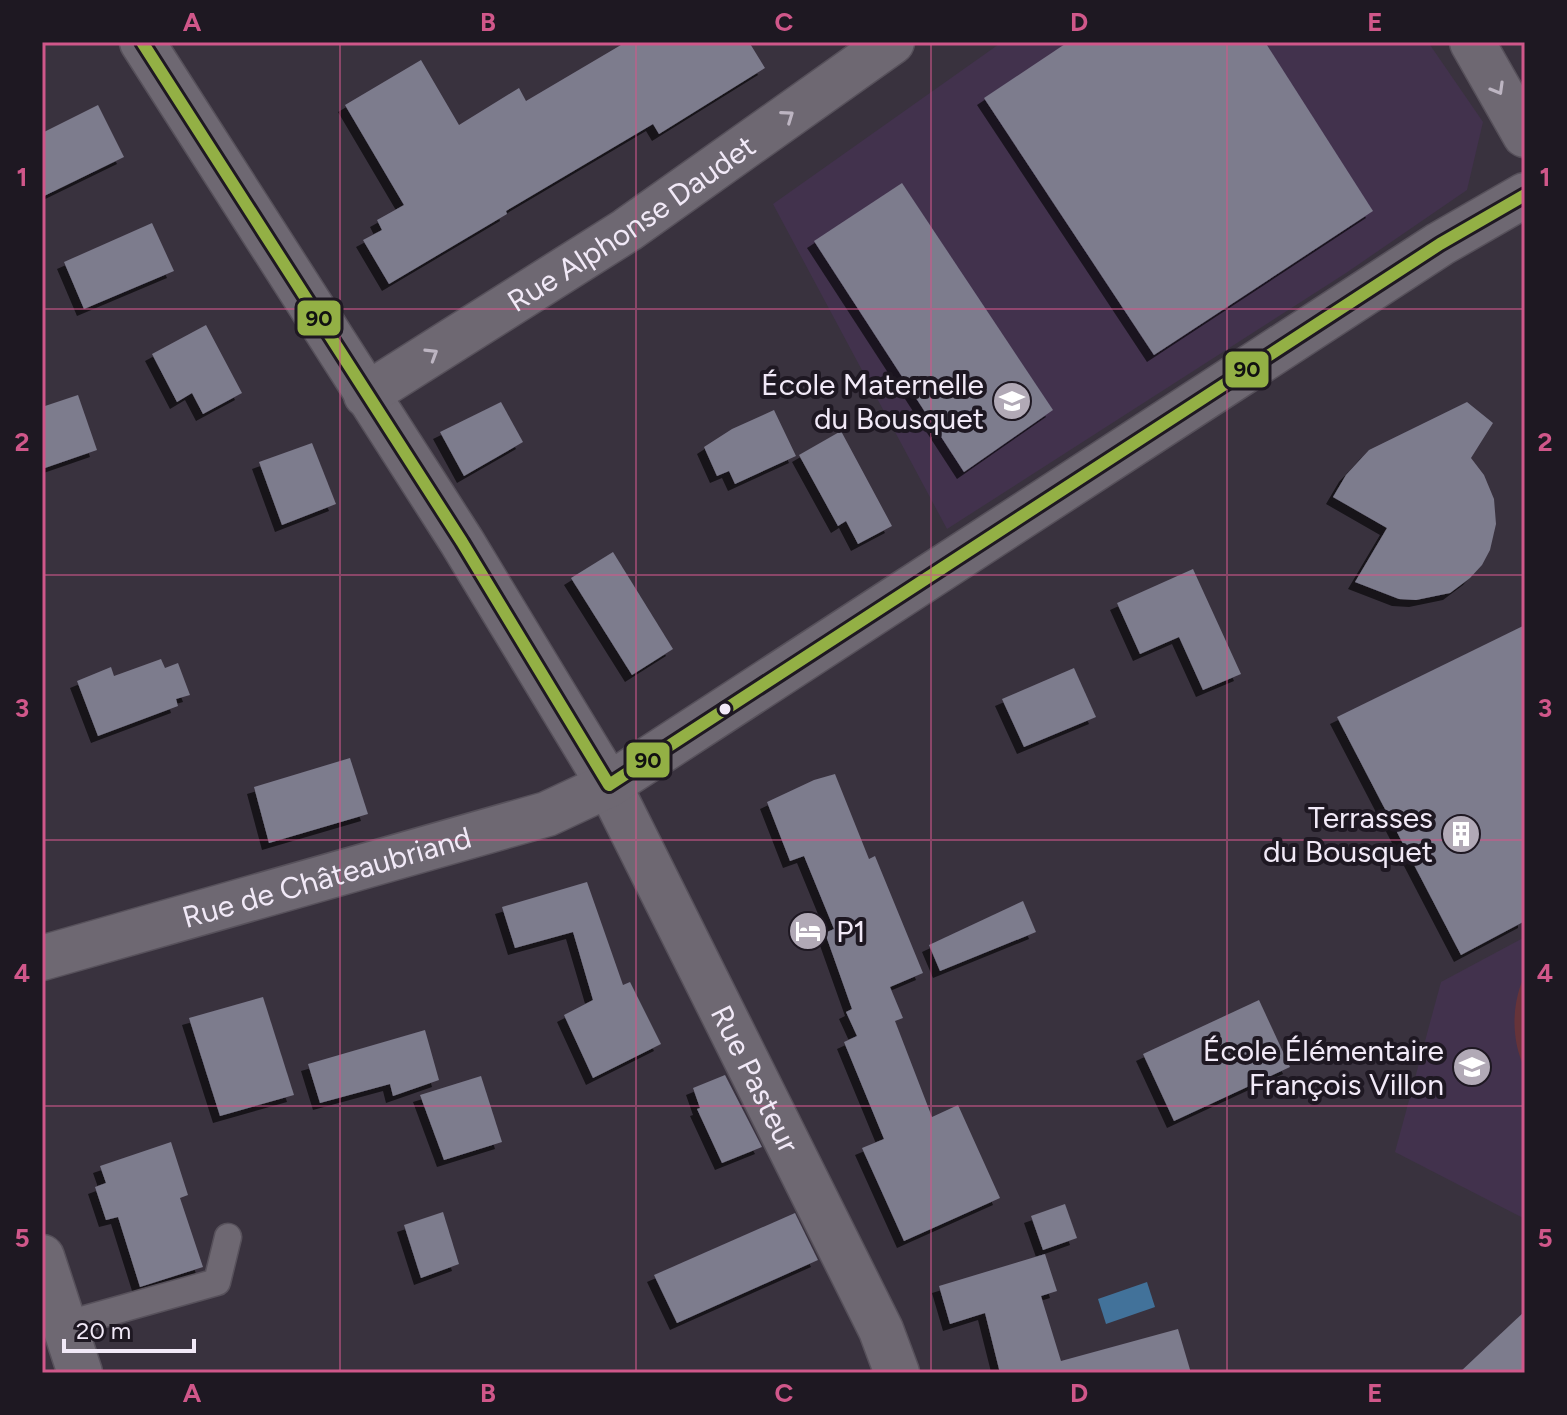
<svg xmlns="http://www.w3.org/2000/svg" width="1567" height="1415" font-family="Figtree,sans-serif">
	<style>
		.built { fill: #42324d }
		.green { fill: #663339 }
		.water { fill: #42729a }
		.building { fill: #7d7b8d; filter: url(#shadow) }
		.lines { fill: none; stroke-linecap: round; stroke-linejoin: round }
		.service-casing { stroke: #57515b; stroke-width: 29 }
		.minor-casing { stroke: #57515b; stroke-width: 47 }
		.service { stroke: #6e6872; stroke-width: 26 }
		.minor { stroke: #6e6872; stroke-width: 44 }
		.bus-1-casing { stroke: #1e1822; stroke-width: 18 }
		.bus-1 { stroke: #93b045; stroke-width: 12 }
		.oneway { stroke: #bdb5c2 }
		.grid { fill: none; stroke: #d0578a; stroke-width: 2; stroke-opacity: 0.55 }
		.bus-dot { fill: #f1e9f7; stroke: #1e1822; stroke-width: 3 }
		.labels { text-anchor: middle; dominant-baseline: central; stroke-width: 8; stroke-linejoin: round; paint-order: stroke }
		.street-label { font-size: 30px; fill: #f1e9f7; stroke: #1e1822 }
		.poi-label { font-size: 30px; fill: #f1e9f7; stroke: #1e1822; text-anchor: end }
		.line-badge { stroke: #1e1822; stroke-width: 3 }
		.pale-badge-label { font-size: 22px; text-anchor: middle; font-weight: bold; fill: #111 }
		.neatline { fill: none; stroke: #d0578a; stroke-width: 3 }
		.grid-label { font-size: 26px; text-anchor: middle; font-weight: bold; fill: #d0578a }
	</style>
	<defs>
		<filter id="shadow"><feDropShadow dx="-7" dy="7" stdDeviation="0" flood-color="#0009"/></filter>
	</defs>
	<rect width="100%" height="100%" fill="#39323e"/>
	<g class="built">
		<polygon points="1002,42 1428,42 1483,122 1467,190 1346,273 947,529 773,204"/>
		<polygon points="1525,937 1525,1219 1395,1152 1441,982"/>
	</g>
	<path class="green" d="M1525,975v94c-14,-28 -14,-66 0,-94z"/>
	<polygon class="water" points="1147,1282 1155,1307 1106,1324 1098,1299"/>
	<g class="building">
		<polygon points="626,42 749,42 765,68 659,134 653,124 506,211 507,214 389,284 363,240 382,230 377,220 404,205 345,105 421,60 459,125 519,88 526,101"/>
		<polygon points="1068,42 1265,42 1373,211 1154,355 984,98"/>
		<polygon points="98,105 124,157 42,197 42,133"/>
		<polygon points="902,183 1053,410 964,472 814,241"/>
		<polygon points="152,223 174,271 84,309 64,262"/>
		<polygon points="206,325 242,393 203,414 192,393 177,402 152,354"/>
		<polygon points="78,395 97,450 42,469 42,407"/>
		<polygon points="501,402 523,442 464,476 440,432"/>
		<polygon points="1467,402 1493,423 1471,458 1484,475 1494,499 1496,524 1490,550 1482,565 1470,578 1450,593 1416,600 1399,599 1355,582 1387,528 1333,497 1346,475 1369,450"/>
		<polygon points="774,410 796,456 735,484 729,471 717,476 704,447 732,429"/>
		<polygon points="841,431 892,526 858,544 846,521 838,526 799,455"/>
		<polygon points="312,443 336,504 282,525 259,462"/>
		<polygon points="613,552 673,649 632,675 571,578"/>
		<polygon points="1193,569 1241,674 1203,690 1179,637 1140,654 1117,603"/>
		<polygon points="1525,625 1525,921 1461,955 1337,717"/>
		<polygon points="161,659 165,668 178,663 190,695 176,699 178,706 98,736 77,681 111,667 114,676"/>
		<polygon points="1074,668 1096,717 1024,747 1002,699"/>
		<polygon points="350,758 368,814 269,843 254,787"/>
		<polygon points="835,774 869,859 875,856 923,973 890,987 903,1018 895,1021 932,1117 958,1105 1000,1198 904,1241 862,1148 884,1139 844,1042 857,1036 846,1012 852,1009 825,933 834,929 804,856 790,861 767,802 814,780"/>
		<polygon points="587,882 623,985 630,982 661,1044 593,1078 564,1015 593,1000 573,932 515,948 502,907"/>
		<polygon points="1023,901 1036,932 940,971 929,945"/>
		<polygon points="263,997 294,1095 220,1116 189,1018"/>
		<polygon points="1259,1000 1290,1067 1174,1121 1143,1054"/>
		<polygon points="425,1030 439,1080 393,1096 390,1084 320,1103 308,1064"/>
		<polygon points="725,1075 762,1147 722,1163 697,1109 700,1108 693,1088"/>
		<polygon points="481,1076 502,1142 444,1160 420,1095"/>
		<polygon points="171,1142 188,1195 180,1198 203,1267 140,1287 118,1217 106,1220 95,1187 106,1183 100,1166"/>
		<polygon points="1065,1204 1077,1238 1043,1250 1031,1216"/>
		<polygon points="443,1212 459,1264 421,1278 404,1225"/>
		<polygon points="795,1213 818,1260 677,1323 654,1275"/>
		<polygon points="1045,1254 1057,1291 1041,1296 1061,1361 1178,1329 1191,1373 1000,1373 985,1313 950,1324 939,1286"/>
		<polygon points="1525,1311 1525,1373 1459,1373 1493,1341"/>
	</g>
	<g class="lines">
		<g class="service-casing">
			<polyline id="service" points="64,1325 217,1282 228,1237"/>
		</g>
		<g class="minor-casing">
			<g id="minor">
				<path id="s1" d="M142,42l320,500 147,243 272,545 16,43"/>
				<polyline points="1472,42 1525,135"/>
				<path id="s2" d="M366,395l261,-165 265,-188"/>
				<path id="s3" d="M42,958l505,-144 62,-29 831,-541 85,-49"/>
				<polyline points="42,1257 80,1373"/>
			</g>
		</g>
		<use href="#service" class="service"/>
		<use href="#minor" class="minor"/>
		<g class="bus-1-casing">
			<polyline id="bus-1" points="142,42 462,542 609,785 1440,244 1525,195"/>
		</g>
		<use href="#bus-1" class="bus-1"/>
	</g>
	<defs><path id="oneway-chevron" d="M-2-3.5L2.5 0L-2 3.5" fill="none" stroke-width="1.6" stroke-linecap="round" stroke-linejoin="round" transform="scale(2)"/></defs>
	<g class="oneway">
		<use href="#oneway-chevron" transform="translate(1498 89) rotate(60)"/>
		<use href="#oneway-chevron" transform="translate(788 116) rotate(-35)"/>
		<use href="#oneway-chevron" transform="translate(432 354) rotate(-32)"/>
	</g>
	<path class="grid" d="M340,42v1331M636,42v1331M931,42v1331M1227,42v1331M42,309h1483M42,575h1483M42,840h1483M42,1106h1483"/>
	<defs>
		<g id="school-disc" transform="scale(2)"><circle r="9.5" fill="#b1a9b6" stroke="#1e1822"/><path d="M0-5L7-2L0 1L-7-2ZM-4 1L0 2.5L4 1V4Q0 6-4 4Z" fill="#fff"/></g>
		<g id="building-disc" transform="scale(2)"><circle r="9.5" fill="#b1a9b6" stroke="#1e1822"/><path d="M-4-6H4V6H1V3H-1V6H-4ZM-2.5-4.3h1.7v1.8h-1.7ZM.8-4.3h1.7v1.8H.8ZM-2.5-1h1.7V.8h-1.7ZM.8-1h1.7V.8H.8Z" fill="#fff"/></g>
		<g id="hotel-disc" transform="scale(2)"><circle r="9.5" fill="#b1a9b6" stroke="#1e1822"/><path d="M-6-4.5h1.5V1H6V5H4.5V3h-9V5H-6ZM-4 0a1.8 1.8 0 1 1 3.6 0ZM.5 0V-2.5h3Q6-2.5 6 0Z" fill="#fff"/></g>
	</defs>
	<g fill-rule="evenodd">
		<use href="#school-disc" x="1012" y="401"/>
		<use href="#building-disc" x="1461" y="834"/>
		<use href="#hotel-disc" x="808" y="931"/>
		<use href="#school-disc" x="1472" y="1067"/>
	</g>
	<circle class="bus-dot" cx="725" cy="709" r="7"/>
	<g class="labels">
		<g class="street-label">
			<text stroke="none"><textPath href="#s2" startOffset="316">Rue Alphonse Daudet</textPath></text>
			<text stroke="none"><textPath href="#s3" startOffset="296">Rue de Châteaubriand</textPath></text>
			<text stroke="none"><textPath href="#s1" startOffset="1206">Rue Pasteur</textPath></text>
		</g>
		<g class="poi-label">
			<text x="984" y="384">École Maternelle<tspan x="984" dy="34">du Bousquet</tspan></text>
			<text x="1433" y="817">Terrasses<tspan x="1433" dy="34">du Bousquet</tspan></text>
			<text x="836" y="931" text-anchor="start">P1</text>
			<text x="1444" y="1050">École Élémentaire<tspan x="1444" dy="34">François Villon</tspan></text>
		</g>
	</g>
	<g class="line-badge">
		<rect x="296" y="299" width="46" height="38" rx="8" fill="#93b045"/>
		<rect x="1224" y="350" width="46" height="39" rx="8" fill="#93b045"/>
		<rect x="625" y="741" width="46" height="38" rx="8" fill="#93b045"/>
	</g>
	<g class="pale-badge-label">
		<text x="319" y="326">90</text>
		<text x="1247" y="377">90</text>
		<text x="648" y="768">90</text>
	</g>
	<rect width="1567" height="1415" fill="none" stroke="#1e1822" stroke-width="88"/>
	<path d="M64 1339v12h130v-12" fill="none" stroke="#f1e9f7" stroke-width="4"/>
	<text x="76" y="1339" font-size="24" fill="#f1e9f7" stroke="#1e1822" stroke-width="6" paint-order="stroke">20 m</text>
	<rect x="44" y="44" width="1479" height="1327" class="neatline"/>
	<g class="grid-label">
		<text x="192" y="31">A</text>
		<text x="488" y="31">B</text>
		<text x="784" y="31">C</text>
		<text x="1079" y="31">D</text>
		<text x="1375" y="31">E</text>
		<text x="22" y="186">1</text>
		<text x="1545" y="186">1</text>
		<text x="22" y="451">2</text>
		<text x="1545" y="451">2</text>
		<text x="22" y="717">3</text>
		<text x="1545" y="717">3</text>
		<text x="22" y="982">4</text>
		<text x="1545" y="982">4</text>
		<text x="22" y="1247">5</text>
		<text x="1545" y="1247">5</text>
		<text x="192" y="1402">A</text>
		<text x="488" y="1402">B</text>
		<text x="784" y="1402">C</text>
		<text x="1079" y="1402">D</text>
		<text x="1375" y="1402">E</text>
	</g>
</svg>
